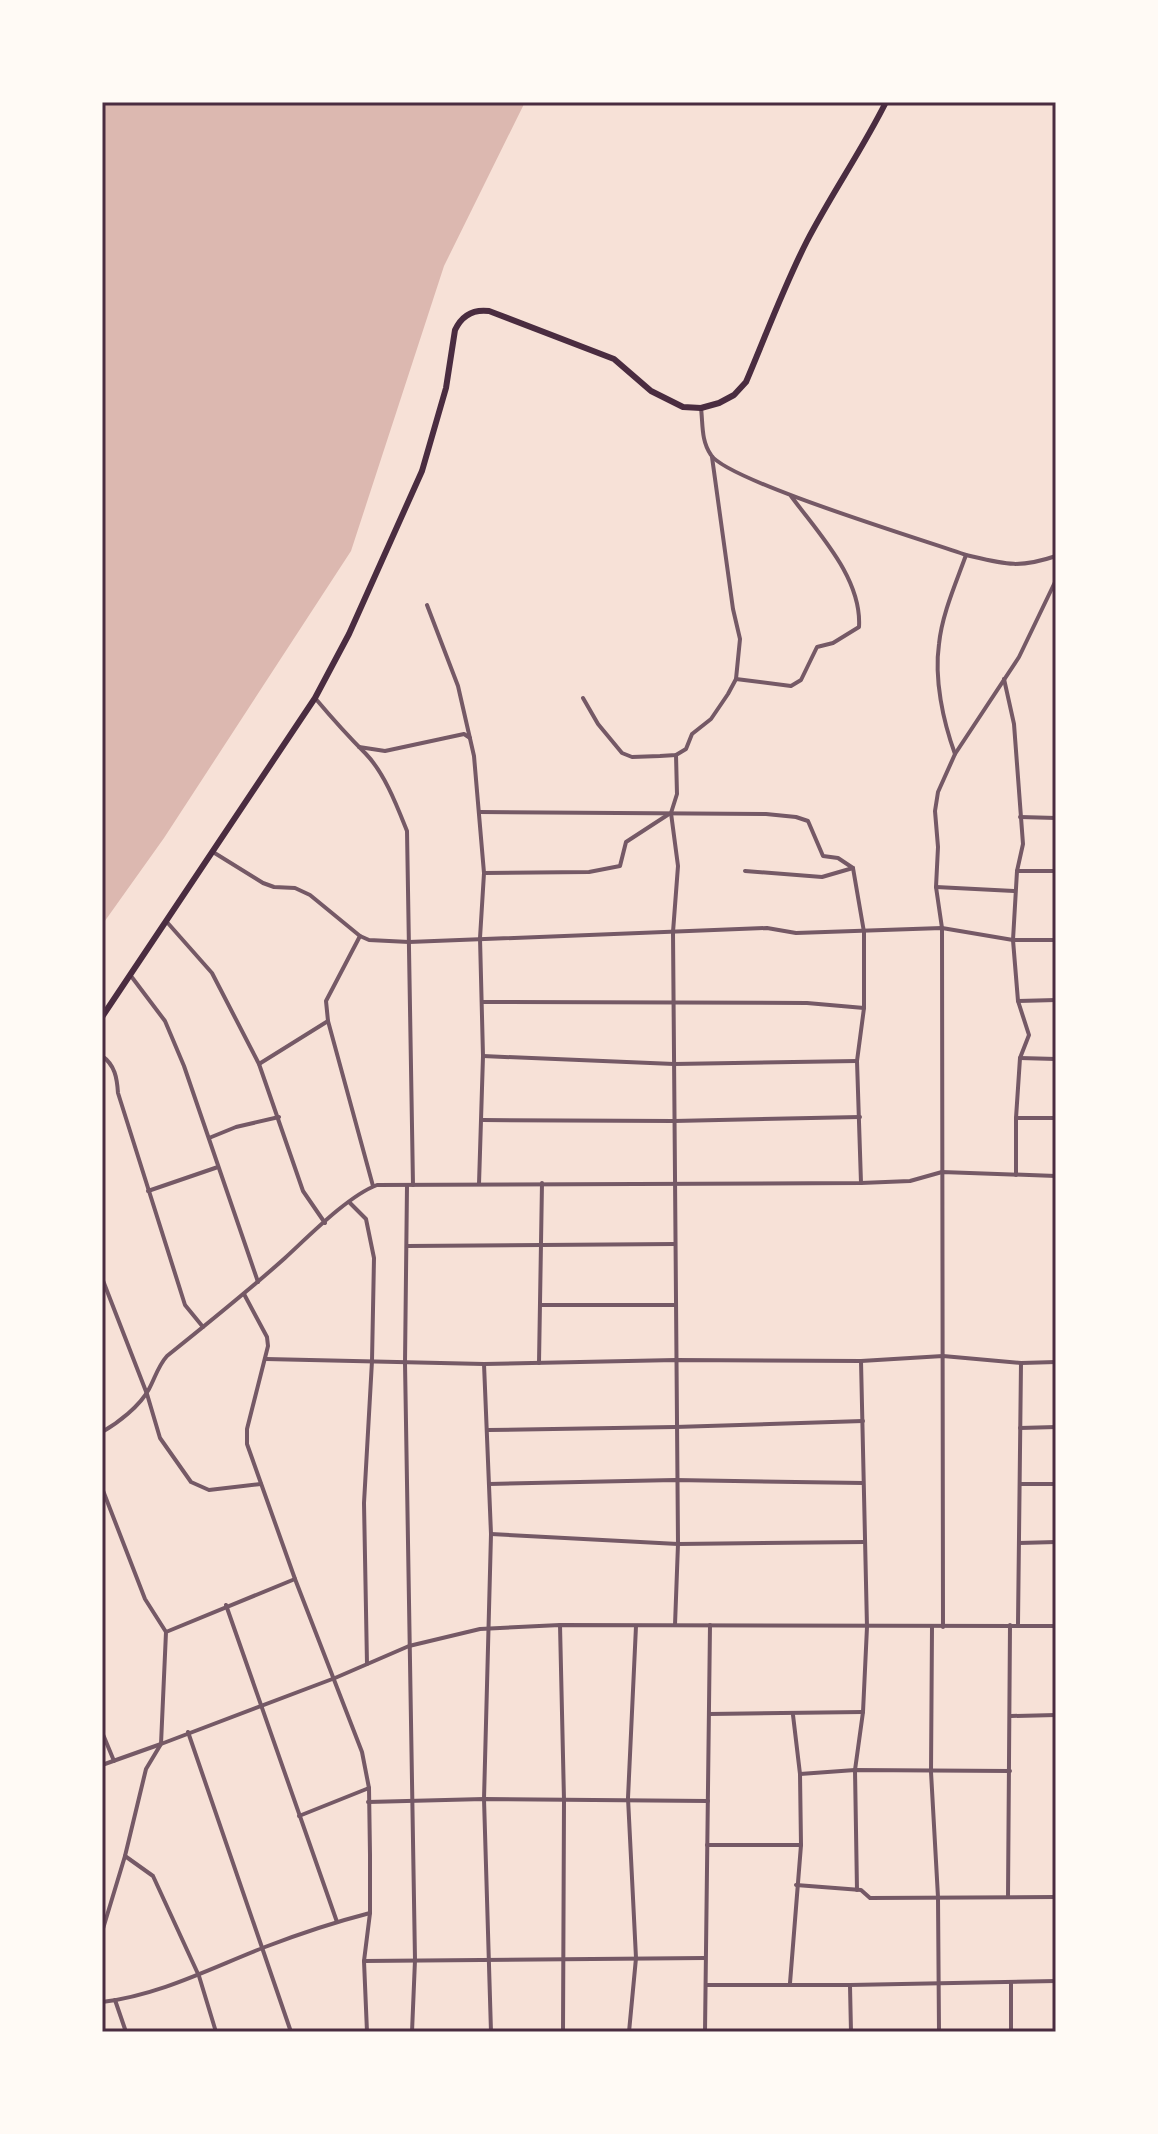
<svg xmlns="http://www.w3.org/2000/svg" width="1158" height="2134" font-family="'IBM Plex Serif',serif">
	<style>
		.water { fill: #dcb8b0 }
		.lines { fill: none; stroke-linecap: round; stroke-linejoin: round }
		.minor { stroke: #755966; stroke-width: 4 }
		.secondary { stroke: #4a2c40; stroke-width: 6 }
		.neatline { fill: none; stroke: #4a2c40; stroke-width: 3 }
	</style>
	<rect width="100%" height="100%" fill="#f7e1d7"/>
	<polygon class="water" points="102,102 525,102 444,266 351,551 164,838 102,925"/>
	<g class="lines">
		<g class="minor">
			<path d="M701,408c2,16 0,33 10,47 17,26 213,85 255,100 38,9 52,14 90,1"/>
			<polyline points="427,605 458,686 474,756 484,873 480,938 483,1056 479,1184"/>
			<path d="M736,679l55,7 10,-6 16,-33 16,-4 26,-16c3,-49 -41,-94 -68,-131"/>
			<polyline points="1004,679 1014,724 1023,844 1017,871 1013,940 1018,1001 1029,1035 1020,1058 1016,1118 1016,1175"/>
			<path d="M315,698c16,19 33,38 51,56 19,20 31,52 41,77l6,354"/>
			<polyline points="583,698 598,724 622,753 632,757 660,756 676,755 686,749 692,734 711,719 728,694 736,679 740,639 733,609 712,457"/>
			<polyline points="359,747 385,751 464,734 470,738"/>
			<path d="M955,754c-12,-33 -21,-75 -16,-110 3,-30 17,-61 27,-89"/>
			<polyline points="479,812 766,814 796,817 808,821 823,856 838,858 853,868 864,932 864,1008 857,1061 861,1183"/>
			<polyline points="1020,817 1056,818"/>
			<polyline points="213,852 263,883 274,887 295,888 310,895 360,936 369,940 409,942 767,928 796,933 942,928 1013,940 1056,940"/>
			<polyline points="745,871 822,877 853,868"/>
			<polyline points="1017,871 1056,871"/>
			<polyline points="484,873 589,872 620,866 626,842 669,814"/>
			<polyline points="936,887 1014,891"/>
			<polyline points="166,921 212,973 259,1064 303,1191 325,1223"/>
			<polyline points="360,936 326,1001 328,1021 373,1186"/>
			<polyline points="131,976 165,1021 184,1066 258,1282"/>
			<polyline points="1018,1001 1056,1000"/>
			<polyline points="483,1002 807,1003 864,1008"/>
			<path d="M102,1056c13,9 15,22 16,37l67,212 18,22"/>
			<polyline points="483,1056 674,1064 857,1061"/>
			<polyline points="1020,1058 1056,1059"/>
			<polyline points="259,1064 328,1021"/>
			<polyline points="1016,1118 1056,1118"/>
			<polyline points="482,1120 674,1121 860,1117"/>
			<polyline points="209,1138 236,1127 279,1117"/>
			<polyline points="407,1186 405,1363 415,1960 412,2032"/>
			<polyline points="148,1191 218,1167"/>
			<polyline points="350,1203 366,1219 374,1258 372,1361 364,1503 367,1664"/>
			<polyline points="407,1246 675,1244"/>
			<polyline points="102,1278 147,1394 160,1438 191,1482 209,1490 261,1484"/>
			<polyline points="244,1294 267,1337 268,1346 247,1429 247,1444 295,1579 362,1752 369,1788 370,1855 370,1913 364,1961 367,2032"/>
			<polyline points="541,1305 675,1305"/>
			<polyline points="266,1359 484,1364 676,1360 861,1361 943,1356 1021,1363 1056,1362"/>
			<polyline points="539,1363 542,1183"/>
			<polyline points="484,1364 491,1534 484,1799 491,2032"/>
			<polyline points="1020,1428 1056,1427"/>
			<polyline points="488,1430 675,1427 863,1421"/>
			<path d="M102,1432c16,-9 38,-26 47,-43 6,-11 9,-23 18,-33 40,-32 80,-64 118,-98 24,-22 63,-62 92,-73l484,-2 49,-2 32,-9 114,4"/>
			<polyline points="489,1484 675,1480 863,1483"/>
			<polyline points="1020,1484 1056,1484"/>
			<polyline points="102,1488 145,1599 166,1632"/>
			<polyline points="491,1534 678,1544 865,1542"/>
			<polyline points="1019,1543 1056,1542"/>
			<polyline points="226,1605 337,1922"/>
			<polyline points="1018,1624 1021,1363"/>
			<polyline points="560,1625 564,1800 563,2032"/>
			<polyline points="675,1625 678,1544 673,932 678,866 671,813 677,794 676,755"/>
			<polyline points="932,1627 931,1772 938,1897 939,2032"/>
			<polyline points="943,1627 942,928 936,887 938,847 935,811 938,792 955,754 1019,657 1056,580"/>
			<polyline points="709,1714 863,1712"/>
			<polyline points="1011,1716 1056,1715"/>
			<polyline points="102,1732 114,1761"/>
			<polyline points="188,1732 291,2032"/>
			<polyline points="102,1765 161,1744 166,1632 295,1579"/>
			<polyline points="800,1774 855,1770 1010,1771"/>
			<polyline points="368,1802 484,1799 708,1801"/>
			<polyline points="299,1816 369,1788"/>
			<polyline points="707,1845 801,1845"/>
			<polyline points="125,1856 153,1876 199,1976 216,2032"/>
			<polyline points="796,1885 861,1890 870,1898 1056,1897"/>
			<polyline points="857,1890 855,1770 863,1712 867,1627 861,1361"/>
			<polyline points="1008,1897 1010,1625"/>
			<polyline points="102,1932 125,1856 146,1769 161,1744 335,1678 409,1646 480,1629 560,1625 1056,1626"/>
			<polyline points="364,1961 705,1958"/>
			<polyline points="790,1983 801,1845 800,1774 793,1715"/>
			<polyline points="706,1985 850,1985 1056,1981"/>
			<polyline points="850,1986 851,2032"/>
			<polyline points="115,2000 126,2032"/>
			<path d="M102,2002c58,-7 109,-34 163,-55 34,-13 70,-25 105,-34"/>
			<polyline points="629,2032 636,1958 628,1798 636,1626"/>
			<polyline points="705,2032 710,1625"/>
			<polyline points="1011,2032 1011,1982"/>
		</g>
		<path class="secondary" d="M102,1017l213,-319 34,-64 73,-163 24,-83 9,-58c7,-15 18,-21 34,-19l125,48 37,32 32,16 18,1 18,-5 15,-8 12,-13c20,-47 38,-96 61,-141 25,-48 55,-91 79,-139"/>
	</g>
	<rect width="1158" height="2134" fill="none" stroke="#fffaf5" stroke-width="208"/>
	<rect x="104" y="104" width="950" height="1926" class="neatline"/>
</svg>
